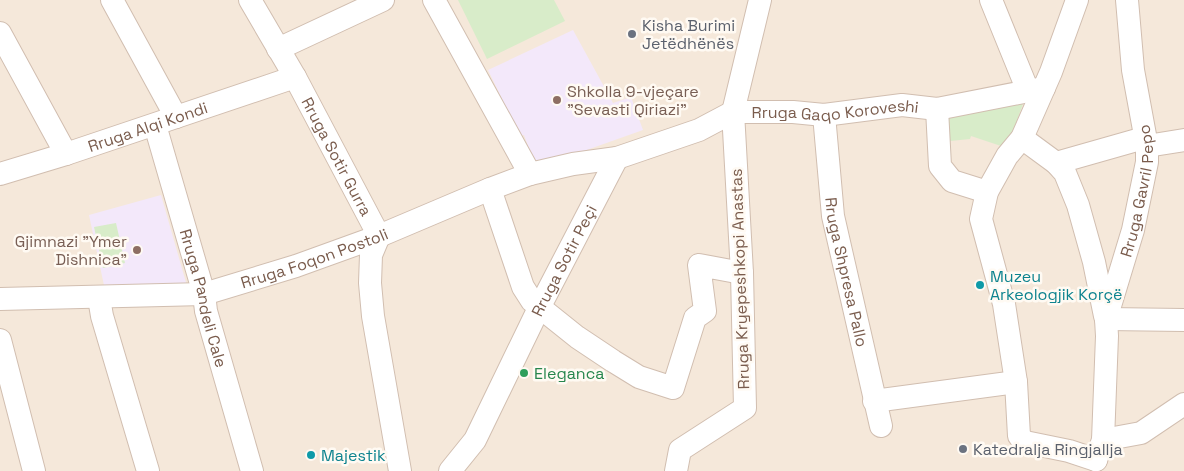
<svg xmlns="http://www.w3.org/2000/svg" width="1184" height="471" font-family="'Space Grotesk',sans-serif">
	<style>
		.residential { fill: #f5e8da }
		.education { fill: #f3e8fa }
		.park { fill: #d8ecc9 }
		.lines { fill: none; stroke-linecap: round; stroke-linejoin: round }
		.minor-casing { stroke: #d1beb0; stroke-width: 24 }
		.minor { stroke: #fff; stroke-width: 22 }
		.worship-dot { fill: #6b7280; stroke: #fffaf3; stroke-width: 2 }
		.education-dot { fill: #8d6e63; stroke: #fffaf3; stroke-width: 2 }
		.culture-dot { fill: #0f9aa8; stroke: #fffaf3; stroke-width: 2 }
		.leisure-dot { fill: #2e9e5b; stroke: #fffaf3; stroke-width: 2 }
		.labels { text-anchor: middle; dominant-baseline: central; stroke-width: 5; stroke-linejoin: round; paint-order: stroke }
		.worship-label { font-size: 16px; fill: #5b616d; stroke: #fffaf3; text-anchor: start }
		.education-label { font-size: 16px; fill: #785e54; stroke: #fffaf3; text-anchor: start }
		.street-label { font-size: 16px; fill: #7a5c4d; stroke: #fffaf3 }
		.culture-label { font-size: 16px; fill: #0d838f; stroke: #fffaf3; text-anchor: start }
		.leisure-label { font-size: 16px; fill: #27864d; stroke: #fffaf3; text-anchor: start }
	</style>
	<rect width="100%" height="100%" fill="#fdf6ec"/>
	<rect class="residential" x="0" y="0" width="1184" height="471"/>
	<g class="education">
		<polygon points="573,30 613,103 631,97 643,130 536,168 524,135 520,136 488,70"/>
		<polygon points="161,195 187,286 105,290 89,215"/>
	</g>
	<g class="park">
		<polygon points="458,0 554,0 565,21 487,59"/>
		<polygon points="1024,101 1007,148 971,136 970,139 950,141 945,116"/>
		<polygon points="116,223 125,263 103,268 94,227"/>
	</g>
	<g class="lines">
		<g class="minor-casing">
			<g id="minor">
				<polyline points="112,0 176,117"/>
				<path id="s1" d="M250,0l45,77 84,159 -8,19 -1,28 3,33 27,155"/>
				<polyline points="434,0 530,174"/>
				<polyline points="991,0 1028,91"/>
				<polyline points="1077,0 1051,72 1022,138 1007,156 987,192 981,219 1004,304 1016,382 1019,436 1025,442 1069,451 1096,460"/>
				<polyline points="0,33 66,154"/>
				<polyline points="278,49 383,0"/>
				<polyline points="937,109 940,166 952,181 987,192"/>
				<path id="s2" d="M824,115l9,101 48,210"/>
				<path id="s3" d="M155,125l49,169 2,17 46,160"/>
				<polyline points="1022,138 1056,163 1065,173 1078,205 1094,262 1105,316"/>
				<polyline points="1147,146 1184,140"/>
				<polyline points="1056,163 1144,138"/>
				<path id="s4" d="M0,174l66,-20 229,-77"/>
				<polyline points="490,189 523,287 532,301 577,337 613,361 639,377 673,388 695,318 705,311 699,265 742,273"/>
				<polyline points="99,298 102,316 148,471"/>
				<path id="s5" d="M0,299l204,-5 92,-28 83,-30 111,-47 40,-15 43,-10 44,-6 82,-28 34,-18h60l31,3 78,-10 35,4 107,-21"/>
				<polyline points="1106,319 1184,320"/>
				<polyline points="0,340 34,471"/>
				<polyline points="874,401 1016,382"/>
				<polyline points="1103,440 1141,433 1184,404"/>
				<path id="s6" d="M1096,460l7,-20 4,-104 -1,-17 27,-89 14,-68v-16l-14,-76 -6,-70"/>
				<path id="s7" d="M450,471l25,-31 64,-132 78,-150"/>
				<polyline points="676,471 680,450 745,408 742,273 733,112 760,0"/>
			</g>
		</g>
		<use href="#minor" class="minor"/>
	</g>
	<g class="worship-dot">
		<circle cx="632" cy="34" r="5"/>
		<circle cx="963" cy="449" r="5"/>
	</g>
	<g class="education-dot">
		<circle cx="557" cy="100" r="5"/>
		<circle cx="137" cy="250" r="5"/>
	</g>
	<g class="culture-dot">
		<circle cx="980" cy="285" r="5"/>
		<circle cx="311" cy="455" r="5"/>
	</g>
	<circle class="leisure-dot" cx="524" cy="373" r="5"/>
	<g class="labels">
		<g class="worship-label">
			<text x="642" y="25">Kisha Burimi<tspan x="642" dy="18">Jetëdhënës</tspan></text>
			<text x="973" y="449">Katedralja Ringjallja</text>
		</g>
		<g class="education-label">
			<text x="567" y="91">Shkolla 9-vjeçare<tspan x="567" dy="18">"Sevasti Qiriazi"</tspan></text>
			<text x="127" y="241" text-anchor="end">Gjimnazi "Ymer<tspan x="127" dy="18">Dishnica"</tspan></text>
		</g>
		<g class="street-label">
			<text stroke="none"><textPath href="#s5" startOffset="868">Rruga Gaqo Koroveshi</textPath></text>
			<text stroke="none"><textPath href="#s4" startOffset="155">Rruga Alqi Kondi</textPath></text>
			<text stroke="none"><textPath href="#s1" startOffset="179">Rruga Sotir Gurra</textPath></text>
			<text stroke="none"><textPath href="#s6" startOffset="275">Rruga Gavril Pepo</textPath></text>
			<text stroke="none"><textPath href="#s5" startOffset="320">Rruga Foqon Postoli</textPath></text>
			<text stroke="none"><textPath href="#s7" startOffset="240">Rruga Sotir Peçi</textPath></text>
			<text stroke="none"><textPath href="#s2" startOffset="159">Rruga Shpresa Pallo</textPath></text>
			<text transform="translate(740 279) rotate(-92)">Rruga Kryepeshkopi Anastas</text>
			<text stroke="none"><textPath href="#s3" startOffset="180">Rruga Pandeli Cale</textPath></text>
		</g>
		<g class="culture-label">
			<text x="990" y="276">Muzeu<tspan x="990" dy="18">Arkeologjik Korçë</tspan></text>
			<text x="321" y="455">Majestik</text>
		</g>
		<g class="leisure-label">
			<text x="534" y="373">Eleganca</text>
		</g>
	</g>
</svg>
